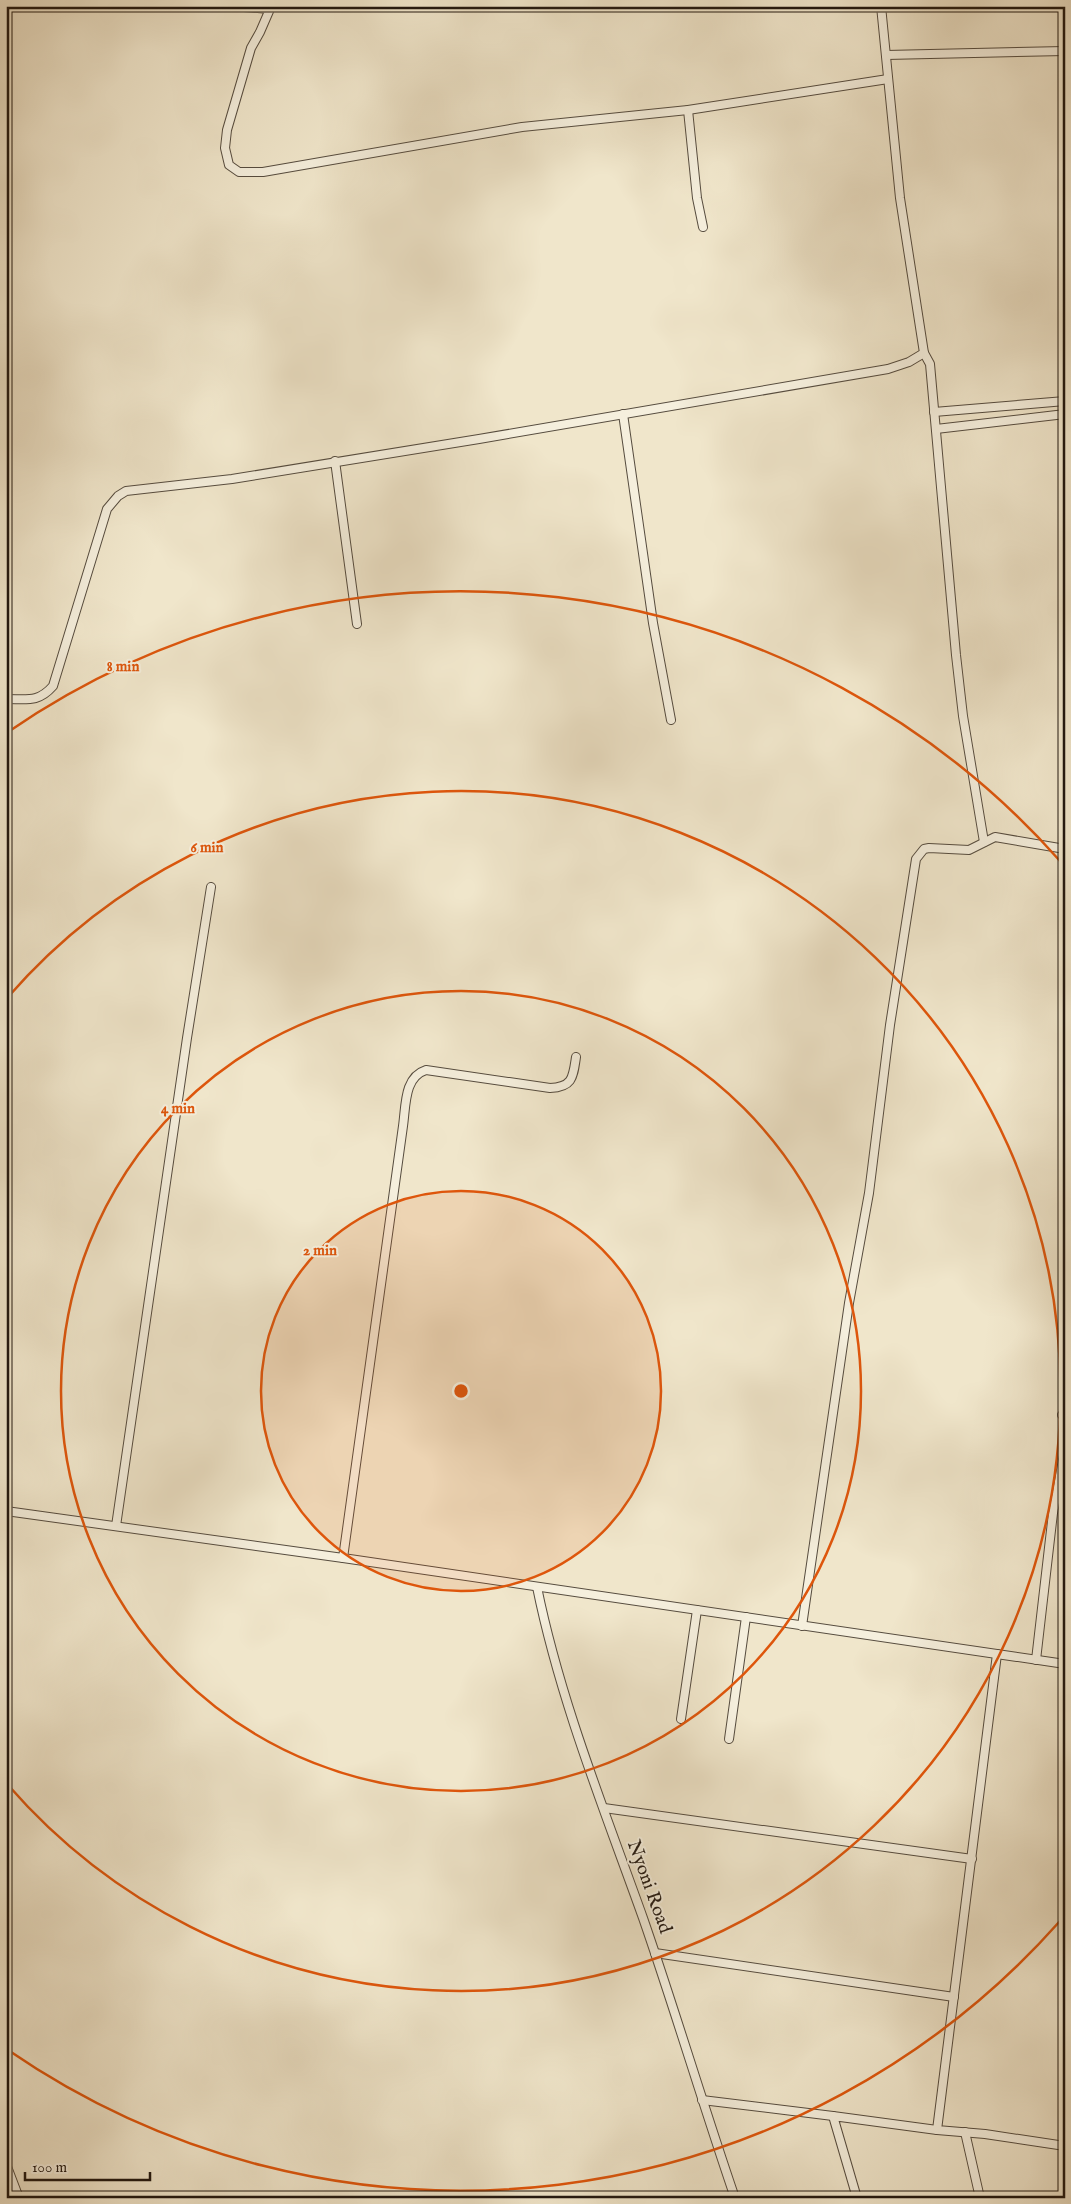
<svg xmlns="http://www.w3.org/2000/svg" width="1071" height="2204" font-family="'IM FELL English',serif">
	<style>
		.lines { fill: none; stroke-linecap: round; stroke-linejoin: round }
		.street-casing { stroke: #564c3f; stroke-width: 10 }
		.street { stroke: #f5efdd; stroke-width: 8 }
		.ring { fill: none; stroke: #de560c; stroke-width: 2.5 }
		.labels { text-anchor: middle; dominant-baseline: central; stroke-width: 4; stroke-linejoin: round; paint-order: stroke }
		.street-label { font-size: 19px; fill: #221810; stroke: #f5efdd }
		.centre { fill: #de560c; stroke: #f5efdd; stroke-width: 2.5 }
		.ring-label { font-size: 15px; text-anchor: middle; font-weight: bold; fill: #de560c; stroke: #f5efdd; stroke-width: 4; stroke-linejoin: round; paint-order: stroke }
	</style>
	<rect width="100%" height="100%" fill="#f0e6cb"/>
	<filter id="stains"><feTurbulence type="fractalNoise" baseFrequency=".004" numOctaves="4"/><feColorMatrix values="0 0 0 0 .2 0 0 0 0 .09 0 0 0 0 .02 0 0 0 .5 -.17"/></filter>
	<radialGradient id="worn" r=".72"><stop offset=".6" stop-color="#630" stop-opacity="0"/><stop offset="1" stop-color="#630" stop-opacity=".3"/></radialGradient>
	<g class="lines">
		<g class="street-casing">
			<g id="street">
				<polyline points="232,6 270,9 260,32 251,48 227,130 225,148 229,165 239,172 263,172 522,127 688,110 888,79"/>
				<polyline points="886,55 1065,51"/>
				<polyline points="688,110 697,198 703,227"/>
				<polyline points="924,353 930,364 956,655 963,716 984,842"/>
				<polyline points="934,412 1065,401"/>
				<polyline points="623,414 653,623 671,720"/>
				<polyline points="936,429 1065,414"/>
				<polyline points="335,461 357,624"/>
				<path d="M6,699c21,0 32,4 47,-13l54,-177 11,-13 8,-5 106,-12 247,-40 409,-70 21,-7 15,-9 -24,-155 -19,-192"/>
				<polyline points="1062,1415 1065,1417"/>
				<polyline points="6,1511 343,1558 1065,1664"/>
				<polyline points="116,1526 187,1038 211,887"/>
				<path d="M343,1558l60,-432c3,-21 1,-49 23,-56l124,18c23,-1 23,-11 26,-31"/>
				<path d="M537,1587c23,113 67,222 106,331 32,92 60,187 92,280"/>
				<polyline points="802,1626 849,1303 869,1193 890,1025 916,859 924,849 929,848 969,850 995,837 1065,849"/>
				<polyline points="997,1654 937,2130 985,2134 1065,2146"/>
				<polyline points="1036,1660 1053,1513 1065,1449"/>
				<polyline points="681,1719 697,1610"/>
				<polyline points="729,1739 746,1617"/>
				<polyline points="604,1808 972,1859"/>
				<polyline points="655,1953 954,1997"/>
				<polyline points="702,2100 833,2116"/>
				<polyline points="965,2132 980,2198"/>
				<polyline points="6,2164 19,2198"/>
				<polyline points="857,2198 833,2116 937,2130"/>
			</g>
		</g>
		<use href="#street" class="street"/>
	</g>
	<circle cx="461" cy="1391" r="200" fill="#de560c" fill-opacity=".12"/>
	<g class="ring">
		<circle cx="461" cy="1391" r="200"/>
		<circle cx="461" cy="1391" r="400"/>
		<path d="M8 997A600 600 0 1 1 8 1785"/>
		<path d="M1060 1921A800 800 0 0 1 8 2050M8 732A800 800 0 0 1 1060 861"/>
	</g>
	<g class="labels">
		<g class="street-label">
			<text transform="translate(649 1887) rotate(70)">Nyoni Road</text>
		</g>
	</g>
	<circle cx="461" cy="1391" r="8" class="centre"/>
	<g class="ring-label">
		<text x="123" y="671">8 min</text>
		<text x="207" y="852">6 min</text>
		<text x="178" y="1113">4 min</text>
		<text x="320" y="1255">2 min</text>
	</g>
	<rect width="1071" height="2204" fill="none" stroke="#f0e6cb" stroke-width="25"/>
	<rect x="8" y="8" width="1056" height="2189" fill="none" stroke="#221810" stroke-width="2.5"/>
	<rect x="12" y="12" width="1046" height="2179" fill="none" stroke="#221810"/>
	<path d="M25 2172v8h125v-8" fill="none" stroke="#221810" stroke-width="2.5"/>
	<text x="32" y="2172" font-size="15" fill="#221810" stroke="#f5efdd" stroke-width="4" paint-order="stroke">100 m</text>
	<rect width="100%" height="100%" filter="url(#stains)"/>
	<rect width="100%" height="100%" fill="url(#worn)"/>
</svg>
